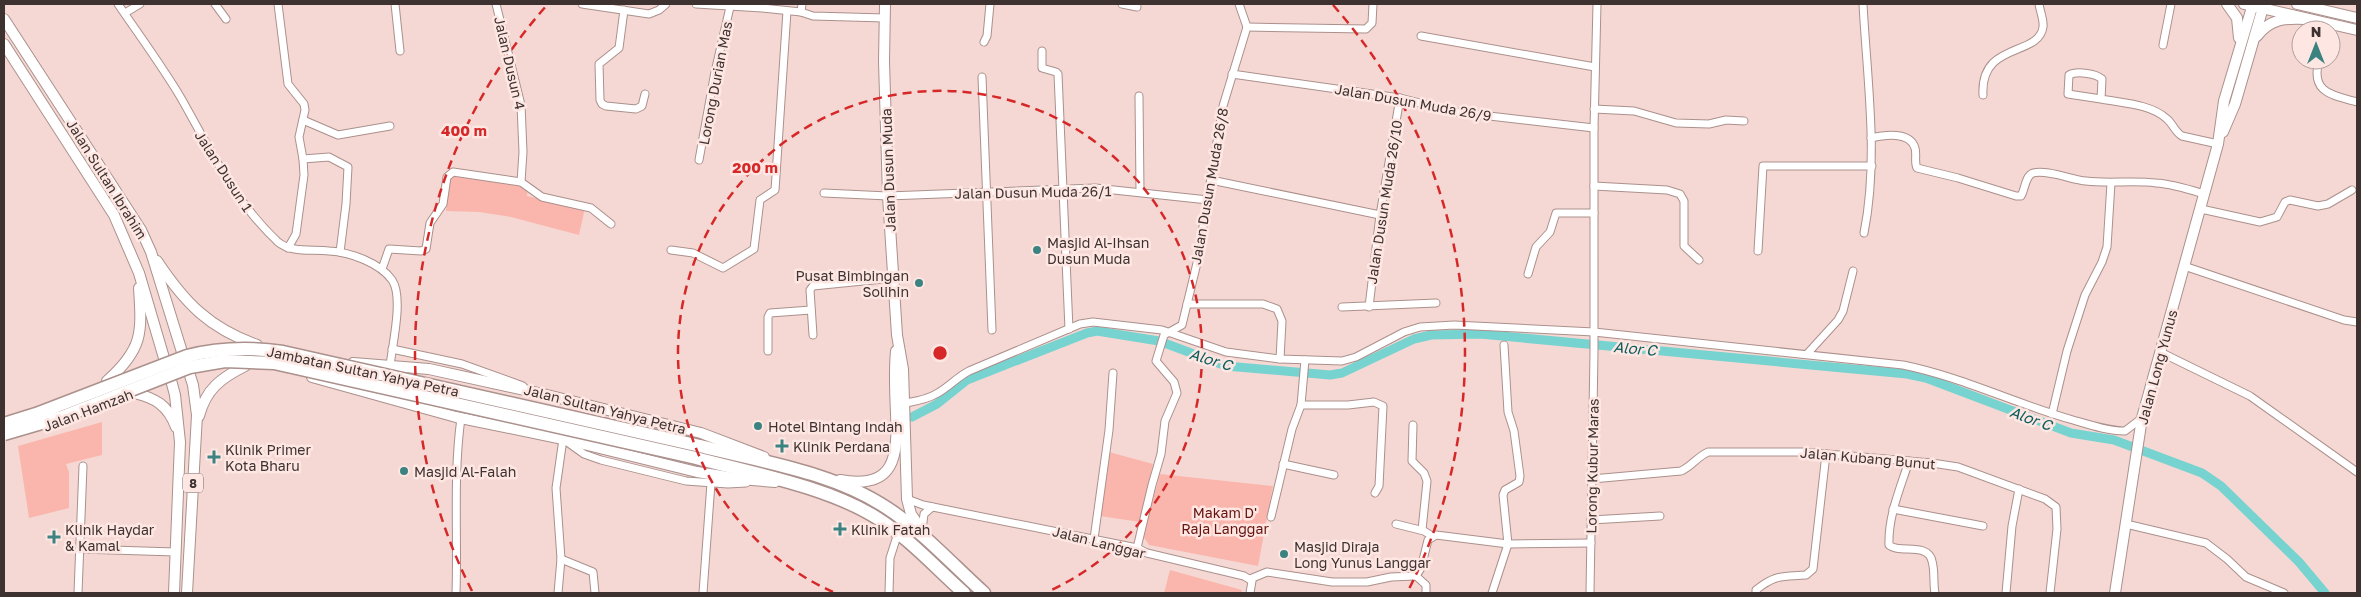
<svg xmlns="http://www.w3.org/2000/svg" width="2361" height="597" font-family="'Golos Text',sans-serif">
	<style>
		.green { fill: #fab6ac }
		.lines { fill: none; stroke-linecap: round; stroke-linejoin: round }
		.canal { stroke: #76d3d0; stroke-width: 9 }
		.street-casing { stroke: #ab908c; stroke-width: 9 }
		.secondary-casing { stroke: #ab908c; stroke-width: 12 }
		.primary-casing { stroke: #ab908c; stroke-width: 12 }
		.highway-casing { stroke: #ab908c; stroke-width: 15 }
		.street { stroke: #fff; stroke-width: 7 }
		.secondary { stroke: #fff; stroke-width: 10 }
		.primary { stroke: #fff; stroke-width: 10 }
		.highway { stroke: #fff; stroke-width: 12 }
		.highway-bridge-casing { stroke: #ab908c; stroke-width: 15; stroke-linecap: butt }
		.highway-bridge { stroke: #fff; stroke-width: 12 }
		.ring { fill: none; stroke: #d62828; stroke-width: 2.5; stroke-dasharray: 9 6 }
		.poi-dot { fill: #3b8381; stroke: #fee7e3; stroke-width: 2 }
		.labels { text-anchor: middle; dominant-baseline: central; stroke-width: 5; stroke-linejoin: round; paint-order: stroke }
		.shield { fill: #fee7e3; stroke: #776866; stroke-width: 1 }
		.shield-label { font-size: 12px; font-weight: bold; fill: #3d3230 }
		.street-label { font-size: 14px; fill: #3d3230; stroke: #fee7e3 }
		.poi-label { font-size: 14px; fill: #3d3230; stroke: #fee7e3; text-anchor: start }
		.park-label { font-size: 14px; fill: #67120d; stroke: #fee7e3 }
		.water-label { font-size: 15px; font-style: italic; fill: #0c5e5c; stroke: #fee7e3 }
		.centre { fill: #d62828; stroke: #fee7e3; stroke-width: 2.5 }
		.ring-label { font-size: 15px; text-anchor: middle; font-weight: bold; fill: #d62828; stroke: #fee7e3; stroke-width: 5; stroke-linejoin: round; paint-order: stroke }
	</style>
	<rect width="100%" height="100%" fill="#f5d8d3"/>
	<g class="green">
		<polygon points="458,175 528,186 527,196 585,208 579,235 511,217 479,212 446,211 450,177"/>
		<polygon points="102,422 102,455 66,464 69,472 69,508 29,518 18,446"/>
		<polygon points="1109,452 1153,464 1140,522 1100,516"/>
		<polygon points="1160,474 1273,486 1258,566 1149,545 1143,536"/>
		<polygon points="1170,570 1242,590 1241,593 1164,593"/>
	</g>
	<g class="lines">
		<polyline class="canal" points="912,417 937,404 967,380 1087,333 1097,331 1159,341 1226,366 1330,375 1342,373 1414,339 1431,335 1480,334 1907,374 1926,378 2071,433 2114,440 2202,473 2221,486 2299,562 2325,593"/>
		<g class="street-casing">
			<g id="street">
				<path d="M118,4c21,31 44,62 63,94 29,51 53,103 97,144 13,11 34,7 51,9 21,1 51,12 63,29 12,17 0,66 -2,86"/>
				<polyline points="215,4 226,19"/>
				<polyline points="278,4 288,84 304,104 305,110 299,137 303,159 304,175 296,234 288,248"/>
				<polyline points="395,4 400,51"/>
				<polyline points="496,4 521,105 523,152 521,182"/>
				<polyline points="582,4 649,14 659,10 666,4"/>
				<polyline points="696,4 762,8 801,12 813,16 885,18"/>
				<polyline points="1122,4 1137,7"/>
				<polyline points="1239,4 1247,27"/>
				<path d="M1863,4c4,76 16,154 1,229"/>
				<polyline points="624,10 619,48 599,64 600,100 602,104 606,106 636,109 642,106 645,94"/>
				<polyline points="801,12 802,4"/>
				<polyline points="125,13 140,4"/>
				<polyline points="1247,27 1366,29 1372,23 1373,4"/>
				<polyline points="1421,36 1595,67"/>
				<polyline points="984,42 987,36 990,4"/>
				<polyline points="2163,45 2171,4"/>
				<polyline points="1042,51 1042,68 1056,72 1058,74 1069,329"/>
				<path d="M2319,60c-9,33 13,35 38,42"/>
				<polyline points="1232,74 1400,98 1455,112 1594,128"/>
				<polyline points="982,77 992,330"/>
				<path d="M1983,95c-3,-54 56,-38 60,-68 1,-7 -3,-16 -4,-23"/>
				<polyline points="1139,96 1140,192"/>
				<path d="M2101,99l-33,-5 1,-19c7,-4 26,-2 33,4l-1,20c21,4 50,5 66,20 6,5 8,13 15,17l36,8"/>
				<polyline points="1594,109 1634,111 1676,123 1709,124 1726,120 1744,121"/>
				<polyline points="303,120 338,135 390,126"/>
				<path d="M1871,138c13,-3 39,-7 44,10 2,7 -1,14 2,20l41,10 58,18h5c4,-6 4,-20 12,-23 14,-4 39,7 53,8 23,3 47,-1 70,2 17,1 32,6 48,11"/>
				<polyline points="303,159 329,157 348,167 346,204 340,252"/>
				<polyline points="699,160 715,72 730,7"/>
				<polyline points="1211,180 1380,215"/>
				<polyline points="1594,186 1667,190 1680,194 1684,201 1684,246 1699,260"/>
				<polyline points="824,193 888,196 1095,188 1208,200"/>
				<polyline points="2201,209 2260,222 2277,217 2285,202 2290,200 2318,206 2328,204 2352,190"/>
				<polyline points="671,250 693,253 723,268 754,249 760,200 775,190 787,11"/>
				<polyline points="1758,251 1763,166 1872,166"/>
				<polyline points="2184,266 2344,320 2357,322"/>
				<polyline points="382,269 389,249 421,251 426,249 430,223 443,204 447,177 453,172 521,182 542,197 591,208 611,224"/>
				<polyline points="1528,274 1536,247 1550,232 1556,213 1594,213"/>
				<polyline points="1187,304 1263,304 1277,309 1282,321 1280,359"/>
				<polyline points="1342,307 1436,303"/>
				<polyline points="1369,307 1380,215 1400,98"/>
				<polyline points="813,335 810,290 813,286 893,278"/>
				<polyline points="392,349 462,364 523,386"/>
				<polyline points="768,351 768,317 770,313 811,310"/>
				<polyline points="2160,352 2250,396 2357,472"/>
				<polyline points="1807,354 1838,320 1843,311 1853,271"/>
				<path d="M905,403c11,-2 21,-3 31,-9 12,-6 21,-17 33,-23l111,-47 13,-2 69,8 64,22 54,7 62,2 14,-4 48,-25 16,-5 34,-2 140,7 309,33c59,12 113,39 170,55 17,5 35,11 52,11l17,-13"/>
				<polyline points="1301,405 1348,405 1374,402 1383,406 1379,486 1375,493"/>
				<polyline points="2052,414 2067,351 2085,295 2102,262 2107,247 2111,183"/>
				<polyline points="1413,425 1412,461 1424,473 1427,481 1422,530"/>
				<path d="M1909,461c-9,28 -21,55 -20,84 10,9 39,-3 43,16 3,10 1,22 3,32"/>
				<polyline points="1283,464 1334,475"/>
				<path d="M1592,479l89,-8c11,-5 16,-14 27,-19h96l128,11 26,4 87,32 11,8 1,22 -7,64"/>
				<polyline points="907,499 923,505 1137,548 1147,553 1244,576 1252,581 1250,593"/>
				<polyline points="1893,509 1983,526"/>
				<polyline points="1271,517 1292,429 1301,405 1305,360"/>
				<polyline points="1591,520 1660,516"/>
				<polyline points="1396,524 1424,531 1432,536"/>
				<polyline points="2126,524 2206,543 2227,559 2246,577 2284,593"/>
				<polyline points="922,530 924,514 932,507"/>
				<polyline points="1094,539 1109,430 1113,373"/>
				<polyline points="1137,548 1152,485 1161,454 1165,421 1177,393 1174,382 1156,361 1164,335 1182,325 1197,263 1223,106 1247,27"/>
				<polyline points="80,549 175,552"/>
				<polyline points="561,559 593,572 595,593"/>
				<polyline points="1416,576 1426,585 1426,593"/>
				<polyline points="1250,579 1267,572 1332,582 1367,582 1391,577 1416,576 1421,568 1428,540 1436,535 1508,544 1591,543"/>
				<polyline points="78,593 83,466"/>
				<path d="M456,593c2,-58 -3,-117 5,-175"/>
				<polyline points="558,593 561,559 556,488 563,439 584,454 601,460 686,481 728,484 746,483"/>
				<polyline points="703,593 711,483"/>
				<polyline points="889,593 890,558 898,533"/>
				<polyline points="1492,593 1508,544 1503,495 1505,490 1519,482 1520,476 1514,431 1508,412 1504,345"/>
				<polyline points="1590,593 1594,352 1594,128 1597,4"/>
				<path d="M1756,593v-3c20,-16 26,-13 50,-15l7,-6 13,-115"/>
				<polyline points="2006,593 2012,526 2019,489"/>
			</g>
		</g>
		<g class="secondary-casing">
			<g id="secondary">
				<polyline points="885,4 884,61 888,196 897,335 903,369 907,499 911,514 923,532"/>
				<polyline points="2244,4 2357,30"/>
				<polyline points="2297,4 2357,18"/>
				<polyline points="4,19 141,230 151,252 182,352"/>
				<polyline points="4,44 114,215 139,273 164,358"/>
				<path d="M157,261c28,42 52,67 100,84"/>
				<polyline points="353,363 429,369 543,394 701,433 764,457"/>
				<polyline points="312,377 456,417 563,439 697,472 740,479 775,482"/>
				<path d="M107,381c36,-32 35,-48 32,-93"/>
				<path d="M840,480c55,10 58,-23 56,-67 -1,-21 -2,-41 0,-62"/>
			</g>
		</g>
		<g class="primary-casing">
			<g id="primary">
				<polyline points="2227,4 2237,18 2239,38"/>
				<path d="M2257,36c13,-17 27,-18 48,-17"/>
				<polyline points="2223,132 2235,104 2264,4"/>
				<polyline points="186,363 193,385 197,415 187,593"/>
				<polyline points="168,369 175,395 180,442 174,593"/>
				<path d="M134,393c21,5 34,12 42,34"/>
				<path d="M199,416c7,-27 22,-38 46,-50"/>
				<polyline points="2115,593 2142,418 2218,144 2224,101 2253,4"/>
			</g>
		</g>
		<g class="highway-casing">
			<g id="highway">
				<path d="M700,446c62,16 133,26 187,62 34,22 66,57 97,85"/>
				<path d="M696,458c56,15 132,29 181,60 32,20 59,50 87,75"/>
			</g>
		</g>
		<use href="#street" class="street"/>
		<use href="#secondary" class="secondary"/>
		<use href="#primary" class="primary"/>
		<use href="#highway" class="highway"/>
		<g class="highway-bridge-casing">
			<g id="highway-bridge">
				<path d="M4,424l32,-10 151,-58c32,-8 63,-9 96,-4l417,94"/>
				<polyline points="4,434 62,417 190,367 225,361 274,363 696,458"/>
			</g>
		</g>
		<use href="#highway-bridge" class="highway-bridge"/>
	</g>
	<g class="ring">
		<path d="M833 592A262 262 0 1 1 1047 592"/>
		<path d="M472 591A525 525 0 0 1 547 5M1333 5A525 525 0 0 1 1408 591"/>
	</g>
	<g class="poi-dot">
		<circle cx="1037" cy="250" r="5"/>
		<circle cx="919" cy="283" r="5"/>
		<circle cx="758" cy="426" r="5"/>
		<path d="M779.5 438.5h5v5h5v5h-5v5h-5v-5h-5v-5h5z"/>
		<path d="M211.5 449.5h5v5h5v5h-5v5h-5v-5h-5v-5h5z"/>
		<circle cx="404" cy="471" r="5"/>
		<path d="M837.5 521.5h5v5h5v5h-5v5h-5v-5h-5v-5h5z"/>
		<path d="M51.5 529.5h5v5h5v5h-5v5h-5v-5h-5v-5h5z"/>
		<circle cx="1284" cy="554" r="5"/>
	</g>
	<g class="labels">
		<rect class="shield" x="183" y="473.5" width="20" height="19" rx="4"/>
		<g class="shield-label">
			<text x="193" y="483">8</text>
		</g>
		<g class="street-label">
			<text transform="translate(510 63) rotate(77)">Jalan Dusun 4</text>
			<text transform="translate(715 83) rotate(-79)">Lorong Durian Mas</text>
			<text transform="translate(1413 102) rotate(10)">Jalan Dusun Muda 26/9</text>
			<text transform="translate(888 170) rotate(-92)">Jalan Dusun Muda</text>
			<text transform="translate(224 171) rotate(57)">Jalan Dusun 1</text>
			<text transform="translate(107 179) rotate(58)">Jalan Sultan Ibrahim</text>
			<text transform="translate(1209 186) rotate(-80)">Jalan Dusun Muda 26/8</text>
			<text transform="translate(1033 192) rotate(-1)">Jalan Dusun Muda 26/1</text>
			<text transform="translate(1384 202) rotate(-81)">Jalan Dusun Muda 26/10</text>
			<text transform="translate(2157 367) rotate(-75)">Jalan Long Yunus</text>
			<text transform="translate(363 371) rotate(12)">Jambatan Sultan Yahya Petra</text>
			<text transform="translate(605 409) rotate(14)">Jalan Sultan Yahya Petra</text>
			<text transform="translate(88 410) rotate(-21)">Jalan Hamzah</text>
			<text transform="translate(1868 458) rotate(5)">Jalan Kubang Bunut</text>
			<text transform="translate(1592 466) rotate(-89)">Lorong Kubur Maras</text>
			<text transform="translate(1099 542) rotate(14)">Jalan Langgar</text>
		</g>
		<g class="poi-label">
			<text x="1047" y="242">Masjid Al-Ihsan<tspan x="1047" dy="16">Dusun Muda</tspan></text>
			<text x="909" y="275" text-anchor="end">Pusat Bimbingan<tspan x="909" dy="16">Solihin</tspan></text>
			<text x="768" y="426">Hotel Bintang Indah</text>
			<text x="793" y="446">Klinik Perdana</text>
			<text x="225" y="449">Klinik Primer<tspan x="225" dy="16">Kota Bharu</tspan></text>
			<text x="414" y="471">Masjid Al-Falah</text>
			<text x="65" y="529">Klinik Haydar<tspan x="65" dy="16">&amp; Kamal</tspan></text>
			<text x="851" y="529">Klinik Fatah</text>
			<text x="1294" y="546">Masjid Diraja<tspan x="1294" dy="16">Long Yunus Langgar</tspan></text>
		</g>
		<g class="park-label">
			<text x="1225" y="512">Makam D'<tspan x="1225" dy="16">Raja Langgar</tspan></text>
		</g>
		<g class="water-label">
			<text transform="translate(1635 348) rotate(5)">Alor C</text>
			<text transform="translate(1211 359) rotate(17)">Alor C</text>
			<text transform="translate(2031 418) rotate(20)">Alor C</text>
		</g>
	</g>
	<circle cx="940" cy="353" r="8" class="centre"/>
	<g class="ring-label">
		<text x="464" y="136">400 m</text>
		<text x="755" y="173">200 m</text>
	</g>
	<rect width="2361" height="597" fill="none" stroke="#3d3230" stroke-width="10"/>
	<g transform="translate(2316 45)"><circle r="24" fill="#fee7e3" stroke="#b19f9b"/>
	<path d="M0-4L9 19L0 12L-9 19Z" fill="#3b8381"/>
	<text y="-8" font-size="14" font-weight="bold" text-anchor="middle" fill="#3d3230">N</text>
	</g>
</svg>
